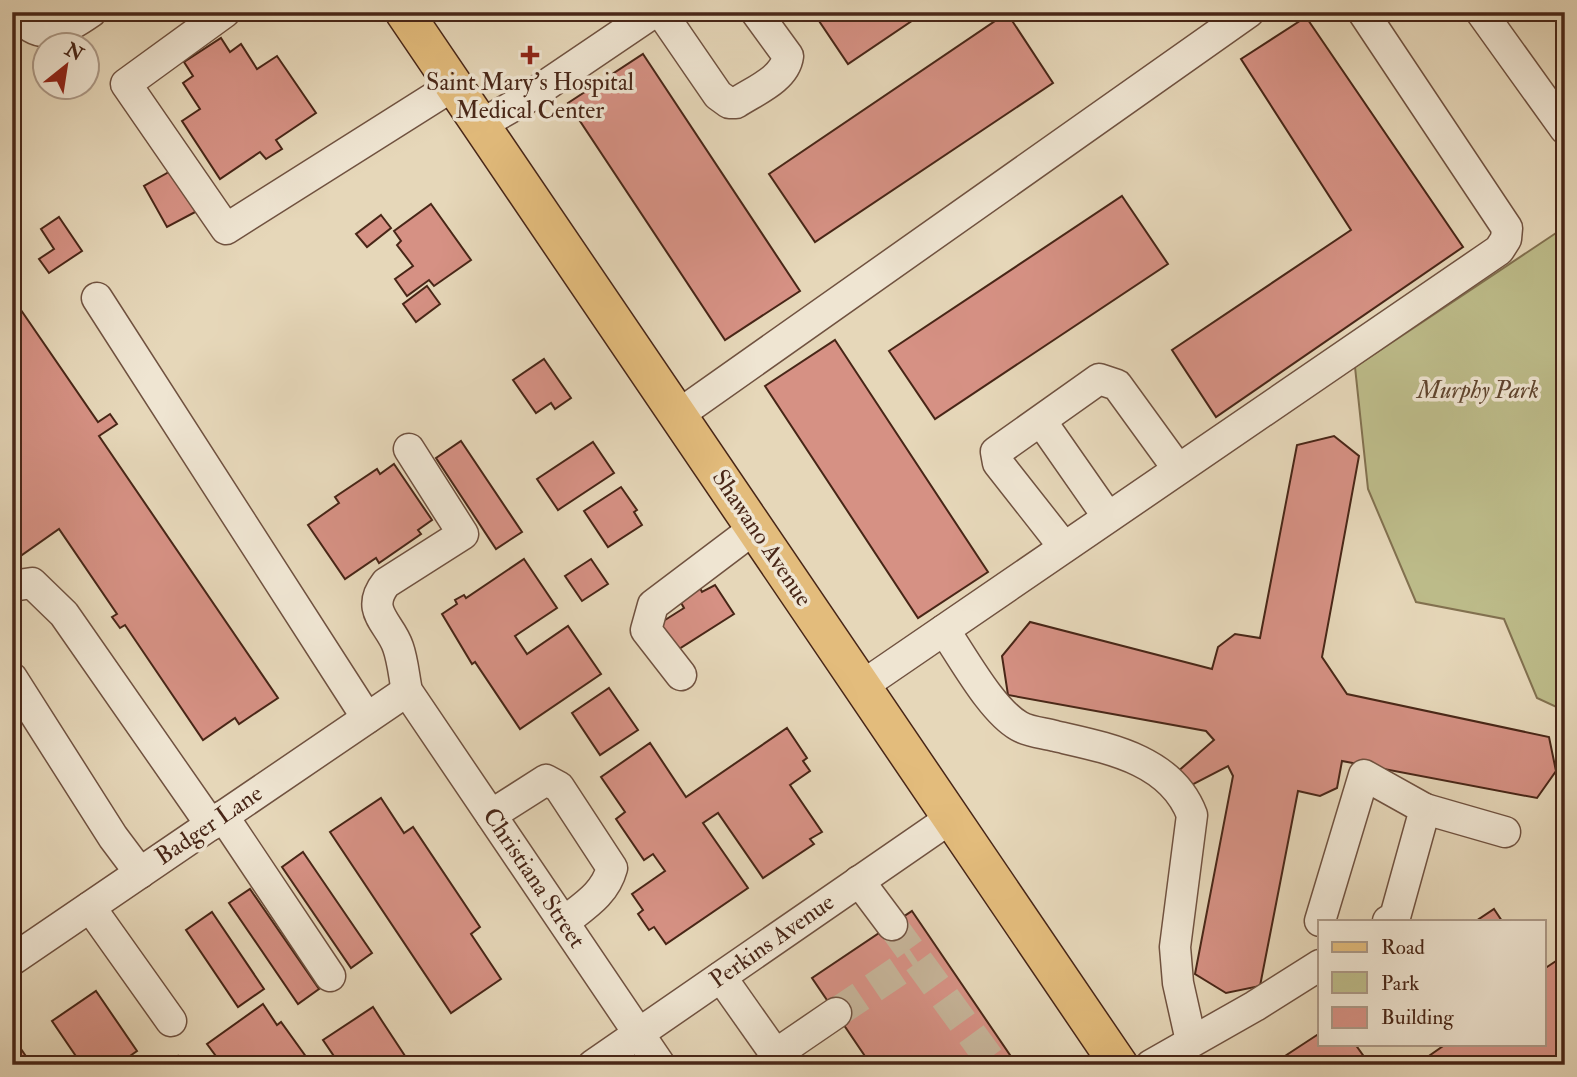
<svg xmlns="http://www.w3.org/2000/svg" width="1577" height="1077" font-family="'IM FELL Double Pica',serif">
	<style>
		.green { fill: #bdbc8a; stroke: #827150; stroke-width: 2 }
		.building { fill: #d69184; stroke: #482617; stroke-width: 2 }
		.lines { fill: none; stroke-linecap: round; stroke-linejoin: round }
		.minor-tunnel { stroke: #c6b499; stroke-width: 30; stroke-dasharray: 30 15; stroke-linecap: butt }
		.minor-casing { stroke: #705240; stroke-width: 33 }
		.major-casing { stroke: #482617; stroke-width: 40 }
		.minor { stroke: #efe5d2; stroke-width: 30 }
		.major { stroke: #e3bc7c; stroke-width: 37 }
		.poi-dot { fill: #8f2418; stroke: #efe5d2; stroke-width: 2.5 }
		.labels { text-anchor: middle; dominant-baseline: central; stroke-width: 7; stroke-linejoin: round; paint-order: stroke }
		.poi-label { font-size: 24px; fill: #482617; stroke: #efe5d2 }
		.park-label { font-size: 24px; font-style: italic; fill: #5f442e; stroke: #efe5d2 }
		.street-label { font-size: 24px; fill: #482617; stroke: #efe5d2 }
	</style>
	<rect width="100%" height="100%" fill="#e6d7b9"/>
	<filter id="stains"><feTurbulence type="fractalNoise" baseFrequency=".00286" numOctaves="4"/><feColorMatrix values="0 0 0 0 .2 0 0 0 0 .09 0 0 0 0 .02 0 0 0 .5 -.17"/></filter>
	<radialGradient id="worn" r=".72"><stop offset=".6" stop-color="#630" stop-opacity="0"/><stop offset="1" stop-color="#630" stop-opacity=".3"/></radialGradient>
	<polygon class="green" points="1565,227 1565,711 1537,698 1504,619 1416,602 1368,489 1355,367"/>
	<g class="building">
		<polygon points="813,12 925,12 848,64"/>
		<polygon points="1007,13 1053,83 815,242 769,174"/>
		<polygon points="1306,17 1463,247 1216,417 1172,350 1351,230 1241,59"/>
		<polygon points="221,38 230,52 241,44 257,69 277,56 316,113 276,140 282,149 266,159 260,152 220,179 182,121 200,109 183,83 193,76 184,62"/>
		<polygon points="643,54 800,291 725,340 568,103"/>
		<polygon points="176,168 199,210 167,227 144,186"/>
		<polygon points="1122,196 1168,264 935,419 889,351"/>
		<polygon points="431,204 471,260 434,286 429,280 407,296 395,279 413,266 397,245 401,241 394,231"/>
		<polygon points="381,215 391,228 367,247 356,234"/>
		<polygon points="59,217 82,251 49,273 39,259 54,249 41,229"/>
		<polygon points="427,286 440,304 416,322 403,304"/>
		<polygon points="12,297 98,422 110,414 117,424 99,436 278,698 239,724 235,718 203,740 125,625 120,628 112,617 117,614 59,529 12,562"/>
		<polygon points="835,340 988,572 918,618 765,386"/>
		<polygon points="544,359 571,398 555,409 551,403 536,413 513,380"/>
		<polygon points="1334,436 1359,456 1322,657 1347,694 1549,737 1556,771 1537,798 1342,761 1337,788 1320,796 1298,791 1260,986 1226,993 1195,974 1233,776 1228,766 1184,789 1176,773 1214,740 1206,731 1008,695 1002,656 1030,622 1212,669 1218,647 1235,634 1260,638 1297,445"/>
		<polygon points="461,441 522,532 496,549 436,458"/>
		<polygon points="593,442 614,473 558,510 537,479"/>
		<polygon points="394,464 432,520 418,530 421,534 379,563 376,558 345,579 308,525 339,503 335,497 377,469 380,474"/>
		<polygon points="621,487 637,510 634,512 642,525 608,547 584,511"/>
		<polygon points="524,559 557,608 515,636 527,654 568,626 601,674 520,729 475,662 472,664 442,614 457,604 455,600 464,595 466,598"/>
		<polygon points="591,559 608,584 582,601 565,576"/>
		<polygon points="715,585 734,614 671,654 654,627 684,608 680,601 700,588 702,592"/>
		<polygon points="609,688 638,730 600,755 572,713"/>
		<polygon points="787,728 807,758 803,761 810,771 790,785 822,832 810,839 814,844 763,878 718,813 703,823 748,888 666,944 654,927 649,930 638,914 643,910 632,894 665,871 653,854 644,860 616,819 625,812 601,777 650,743 686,797"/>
		<polygon points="381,798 404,833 413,827 480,927 471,934 501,979 451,1013 330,832"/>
		<polygon points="303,852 372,953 351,968 282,867"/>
		<polygon points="250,889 319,989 298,1004 229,903"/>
		<polygon points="1494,909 1502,921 1476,921"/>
		<polygon points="912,911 1012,1058 1001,1065 871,1065 812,978"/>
		<polygon points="212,912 264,989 238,1007 186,930"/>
		<polygon points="1565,955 1565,1065 1416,1065 1446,1044 1544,1044 1544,969"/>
		<polygon points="96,991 137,1051 117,1065 82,1065 52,1021"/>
		<polygon points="263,1004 277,1025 281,1022 312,1065 219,1065 221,1063 207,1044"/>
		<polygon points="373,1007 382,1021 411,1065 340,1065 323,1040"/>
		<polygon points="1320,1033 1320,1044 1355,1044 1370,1065 1291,1065 1285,1056"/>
		<polygon points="12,1036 32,1065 12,1065"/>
		<polygon points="178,1056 184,1065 165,1065"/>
	</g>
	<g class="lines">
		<g class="minor-tunnel">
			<polyline points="892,925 994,1065"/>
			<polyline points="836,1013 916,959"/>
		</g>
		<g class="minor-casing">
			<g id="minor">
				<path d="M16,12c23,33 49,18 75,0"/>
				<polyline points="225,12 126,84 226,229 454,85"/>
				<path d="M661,12l57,83 11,8h7c18,-12 49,-24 52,-47l-32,-44"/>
				<polyline points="1481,12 1565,129"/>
				<polyline points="480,125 524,100 654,12"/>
				<polyline points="97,298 367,718"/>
				<polyline points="678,415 1249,12"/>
				<polyline points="1041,421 1108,517"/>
				<path d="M409,449l54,85 -77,49c-22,28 4,40 12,64 5,14 6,30 9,44l253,374"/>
				<polyline points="1064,547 998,463 996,452 1099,379 1117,385 1178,469"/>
				<polyline points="12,586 32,583 64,614 211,825"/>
				<path d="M944,630c19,27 47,80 75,96 10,6 25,7 36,10 52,12 116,23 137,79l-17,132 3,36 13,58"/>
				<polyline points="681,675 646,630 653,605 755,528"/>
				<polyline points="12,678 113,837 140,873"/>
				<polyline points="862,686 1499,250 1506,239 1507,228 1363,12"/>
				<polyline points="1425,809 1505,832"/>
				<path d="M491,815l55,-35 13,7 53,81c-7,26 -28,38 -48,54"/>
				<polyline points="223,816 330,976"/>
				<polyline points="859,881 892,925"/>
				<polyline points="90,907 171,1021"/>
				<polyline points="1320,921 1364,775 1425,809 1395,917 1388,921"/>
				<polyline points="12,960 407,691"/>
				<polyline points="721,977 783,1065"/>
				<polyline points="776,1054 836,1013"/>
				<polyline points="593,1065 951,818"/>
				<polyline points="1151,1065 1255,1006 1320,965"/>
			</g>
		</g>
		<g class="major-casing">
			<polyline id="major" points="404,12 1119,1065"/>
		</g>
		<use href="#minor" class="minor"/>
		<use href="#major" class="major"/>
	</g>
	<path class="poi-dot" d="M526.5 44.5h7v7h7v7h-7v7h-7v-7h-7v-7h7z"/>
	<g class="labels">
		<g class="poi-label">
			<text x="530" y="82">Saint Mary's Hospital<tspan x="530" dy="28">Medical Center</tspan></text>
		</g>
		<g class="park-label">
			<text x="1478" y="390">Murphy Park</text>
		</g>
		<g class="street-label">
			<text transform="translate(762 538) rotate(56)">Shawano Avenue</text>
			<text transform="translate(209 825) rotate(-34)">Badger Lane</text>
			<text transform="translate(534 878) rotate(56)">Christiana Street</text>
			<text transform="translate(772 941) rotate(-35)">Perkins Avenue</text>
		</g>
	</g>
	<rect width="1577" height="1077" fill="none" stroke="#e6d7b9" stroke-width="42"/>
	<rect x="14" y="14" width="1549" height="1049" fill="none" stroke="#482617" stroke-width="3.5"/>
	<rect x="21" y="21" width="1535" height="1035" fill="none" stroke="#482617" stroke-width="2"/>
	<rect x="1318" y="920" width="228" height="126" fill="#efe5d2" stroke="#ac9987" stroke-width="2"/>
	<rect x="1332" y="942" width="35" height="10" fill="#e3bc7c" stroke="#ac9987" stroke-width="2"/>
	<text x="1381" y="954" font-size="21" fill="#482617">Road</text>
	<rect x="1332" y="972" width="35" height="21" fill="#bdbc8a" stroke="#ac9987" stroke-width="2"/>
	<text x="1381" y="990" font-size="21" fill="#482617">Park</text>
	<rect x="1332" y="1007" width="35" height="21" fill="#d69184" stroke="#ac9987" stroke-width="2"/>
	<text x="1381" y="1024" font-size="21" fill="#482617">Building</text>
	<g transform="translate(66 66) rotate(30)"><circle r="33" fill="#efe5d2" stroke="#ac9987" stroke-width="2"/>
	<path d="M0-5L12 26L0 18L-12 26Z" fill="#8f2418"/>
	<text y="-10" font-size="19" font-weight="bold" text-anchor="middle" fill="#482617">N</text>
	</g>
	<rect width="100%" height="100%" filter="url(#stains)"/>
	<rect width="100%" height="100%" fill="url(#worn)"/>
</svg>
